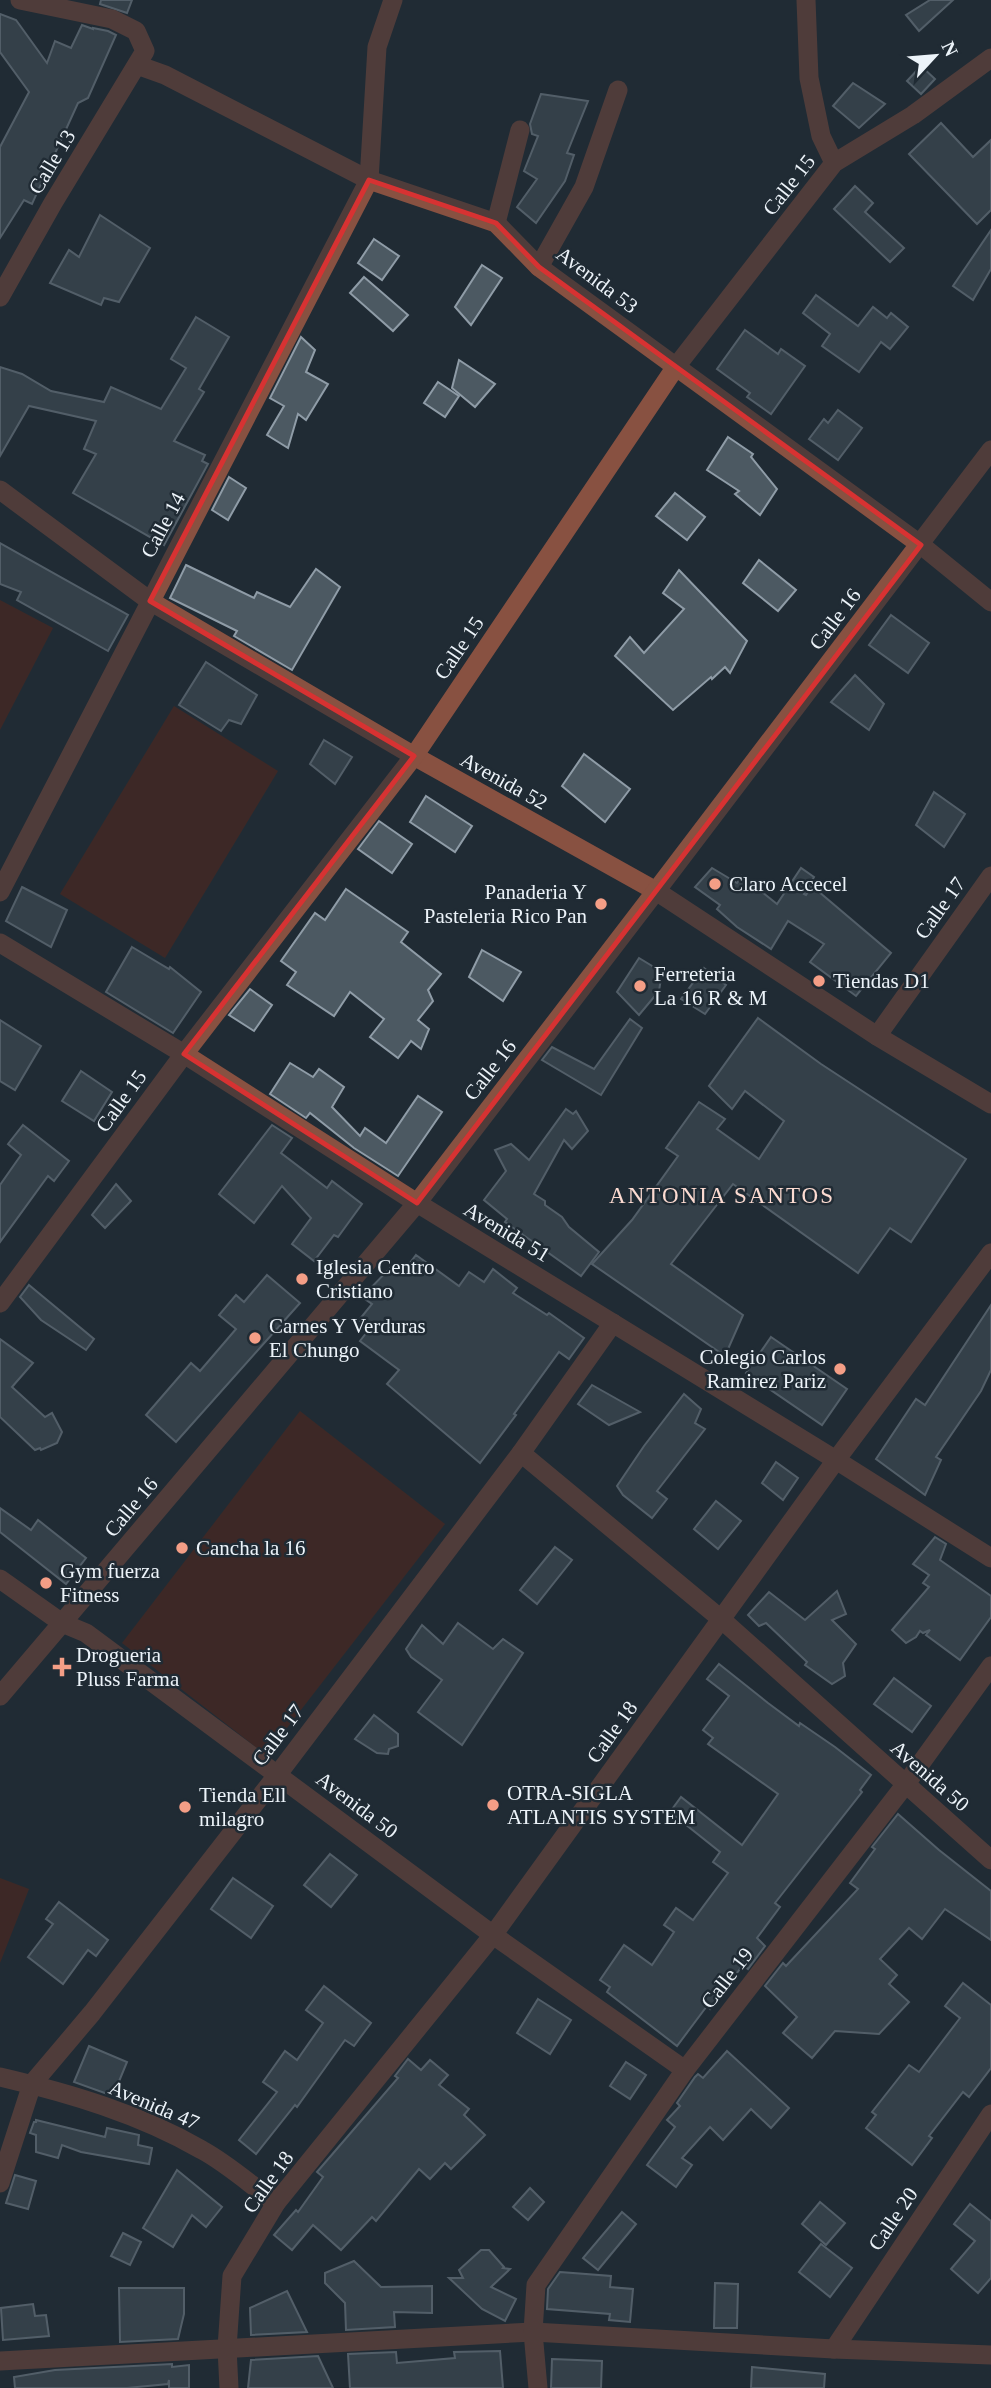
<svg xmlns="http://www.w3.org/2000/svg" width="991" height="2388" font-family="Georgia,serif">
	<style>
		.green { fill: #612514 }
		.building { fill: #4c5962; stroke: #8f9ca7; stroke-width: 2 }
		.lines { fill: none; stroke-linecap: round; stroke-linejoin: round }
		.minor { stroke: #885141; stroke-width: 19 }
		.tertiary { stroke: #885141; stroke-width: 19 }
		.marked { fill: none; stroke: #d73232; stroke-width: 5; stroke-linejoin: round }
		.poi-dot { fill: #f49e86; stroke: #202b34; stroke-width: 2.5 }
		.labels { text-anchor: middle; dominant-baseline: central; stroke-width: 5; stroke-linejoin: round; paint-order: stroke }
		.street-label { font-size: 21px; fill: #ecf3f9; stroke: #202b34 }
		.poi-label { font-size: 21px; fill: #ecf3f9; stroke: #202b34; text-anchor: start }
		.neighbourhood-label { font-size: 23px; letter-spacing: 2px; fill: #fcdbd1; stroke: #202b34 }
	</style>
	<rect width="100%" height="100%" fill="#202b34"/>
	<g class="green">
		<polygon points="0,600 53,628 0,730"/>
		<polygon points="174,706 278,771 165,958 60,894"/>
		<polygon points="300,1411 445,1524 266,1755 122,1643"/>
		<polygon points="0,1878 29,1889 0,1963"/>
	</g>
	<g class="building">
		<polygon points="101,0 132,0 127,13 100,4"/>
		<polygon points="930,0 953,0 919,31 906,15"/>
		<polygon points="0,14 16,20 47,63 55,41 71,48 82,25 93,29 93,28 108,31 116,35 88,98 78,103 32,204 24,200 0,238 0,147 29,92 0,52"/>
		<polygon points="921,66 935,79 921,94 907,81"/>
		<polygon points="853,83 885,104 859,128 833,106"/>
		<polygon points="541,94 588,101 567,153 574,155 565,181 536,223 517,207 537,179 524,171 538,136 532,134 530,124"/>
		<polygon points="941,123 973,157 991,140 991,210 977,224 909,154"/>
		<polygon points="855,186 873,203 865,212 904,248 890,262 834,209"/>
		<polygon points="100,215 150,248 119,302 104,298 101,305 50,283 69,250 79,257"/>
		<polygon points="991,230 991,269 973,300 953,286"/>
		<polygon points="374,239 399,256 382,280 358,263"/>
		<polygon points="482,265 502,278 471,325 455,307"/>
		<polygon points="364,277 408,315 393,331 350,293"/>
		<polygon points="816,295 858,326 873,307 887,318 891,313 908,327 890,349 881,342 859,372 822,346 830,334 803,313"/>
		<polygon points="196,317 229,337 199,389 204,392 174,441 205,455 202,461 208,464 164,545 73,493 96,454 84,449 96,421 29,406 0,456 0,367 22,374 51,391 104,402 111,387 161,409 186,368 171,359"/>
		<polygon points="745,330 778,354 781,349 805,366 771,414 747,397 750,393 717,369"/>
		<polygon points="301,337 315,350 306,372 328,384 306,420 298,414 288,448 267,435 284,406 270,398"/>
		<polygon points="459,360 495,384 475,407 452,388"/>
		<polygon points="438,382 459,396 445,417 424,403"/>
		<polygon points="838,410 862,428 838,460 809,439 824,419 828,423"/>
		<polygon points="728,437 753,454 751,457 777,489 760,515 735,494 739,491 707,470"/>
		<polygon points="229,477 246,488 228,520 212,510"/>
		<polygon points="675,493 705,517 687,540 656,516"/>
		<polygon points="0,543 128,615 108,651 17,600 21,592 0,584"/>
		<polygon points="759,560 796,590 778,611 743,583"/>
		<polygon points="186,565 254,598 257,592 290,607 316,569 340,587 292,670 234,636 237,631 170,598"/>
		<polygon points="679,570 747,641 730,673 725,667 712,679 711,677 673,710 615,656 630,637 644,653 684,609 663,593"/>
		<polygon points="891,615 929,643 908,673 869,645"/>
		<polygon points="206,662 257,695 241,724 229,720 221,731 179,705"/>
		<polygon points="855,675 884,704 869,730 831,702"/>
		<polygon points="324,740 352,757 335,784 310,764"/>
		<polygon points="584,754 630,789 605,822 562,786"/>
		<polygon points="934,792 965,814 944,847 916,825"/>
		<polygon points="426,796 472,826 455,852 410,822"/>
		<polygon points="379,821 412,844 392,873 358,849"/>
		<polygon points="712,868 737,883 742,876 777,904 801,868 814,877 804,894 806,895 812,886 891,953 856,996 810,962 824,944 788,921 771,949 737,927 717,909 720,905 695,887"/>
		<polygon points="22,887 67,910 51,947 6,921"/>
		<polygon points="346,889 408,932 401,942 441,974 428,990 433,1001 418,1020 429,1029 421,1049 411,1041 398,1058 370,1037 384,1019 350,992 334,1016 287,985 296,972 281,961 315,913 325,920"/>
		<polygon points="132,947 169,969 170,967 201,992 173,1033 106,992"/>
		<polygon points="482,950 521,972 503,1001 469,977"/>
		<polygon points="639,958 662,972 659,991 639,1015 617,992"/>
		<polygon points="704,968 726,985 705,1014 681,999"/>
		<polygon points="250,989 272,1005 254,1031 229,1015"/>
		<polygon points="758,1018 821,1064 966,1159 911,1242 890,1228 858,1273 733,1184 671,1264 743,1315 725,1356 592,1264 632,1220 678,1156 666,1148 699,1102 725,1119 717,1129 759,1159 784,1121 745,1091 732,1109 709,1086"/>
		<polygon points="630,1019 642,1028 601,1095 542,1060 552,1047 594,1069"/>
		<polygon points="0,1020 41,1046 15,1090 0,1081"/>
		<polygon points="290,1063 313,1077 319,1069 344,1087 332,1107 360,1136 365,1128 386,1143 418,1096 442,1112 398,1176 354,1148 310,1113 306,1118 270,1094"/>
		<polygon points="81,1071 112,1092 94,1121 62,1101"/>
		<polygon points="566,1109 573,1114 576,1111 588,1131 572,1149 564,1140 534,1194 545,1201 545,1205 562,1217 569,1227 599,1252 581,1276 505,1222 507,1219 484,1200 506,1171 495,1150 511,1144 529,1160"/>
		<polygon points="23,1125 69,1161 54,1181 48,1176 0,1242 0,1185 21,1155 8,1144"/>
		<polygon points="272,1125 292,1138 281,1153 327,1188 332,1181 362,1204 338,1237 334,1235 314,1261 292,1244 311,1218 282,1186 254,1223 219,1194"/>
		<polygon points="116,1184 131,1201 105,1228 92,1215"/>
		<polygon points="416,1255 459,1286 469,1272 484,1282 493,1269 517,1288 513,1293 547,1315 549,1313 584,1338 569,1359 559,1352 514,1414 516,1415 480,1463 387,1384 399,1370 360,1341 370,1328 359,1320 372,1304 362,1297 391,1267 401,1275"/>
		<polygon points="267,1275 300,1303 176,1442 146,1415 191,1363 200,1371 236,1329 219,1315 236,1295 244,1302"/>
		<polygon points="29,1285 94,1339 86,1350 41,1320 20,1297"/>
		<polygon points="991,1305 991,1370 981,1391 936,1457 941,1460 925,1495 876,1459 916,1399 925,1405"/>
		<polygon points="771,1337 847,1389 822,1425 746,1373"/>
		<polygon points="0,1339 33,1363 12,1387 45,1417 52,1413 62,1432 57,1443 41,1450 40,1448 35,1450 0,1417"/>
		<polygon points="592,1385 640,1412 609,1425 578,1404"/>
		<polygon points="684,1394 701,1409 695,1423 705,1429 657,1491 667,1499 652,1518 623,1495 617,1486 644,1446"/>
		<polygon points="776,1462 798,1478 783,1500 762,1483"/>
		<polygon points="716,1501 741,1521 718,1549 694,1529"/>
		<polygon points="0,1508 31,1530 38,1520 86,1558 66,1584 0,1532"/>
		<polygon points="935,1537 946,1544 940,1560 991,1596 991,1617 960,1660 926,1635 930,1630 923,1633 920,1631 916,1637 906,1643 892,1630 929,1587 923,1583 929,1575 913,1564"/>
		<polygon points="555,1547 572,1560 537,1604 520,1590"/>
		<polygon points="837,1591 846,1614 832,1620 856,1644 843,1663 845,1676 832,1684 805,1665 807,1662 766,1623 759,1626 748,1615 769,1592 805,1620"/>
		<polygon points="458,1623 493,1649 503,1639 523,1653 462,1745 418,1712 442,1680 411,1657 406,1649 422,1625 443,1644"/>
		<polygon points="719,1664 768,1703 799,1726 800,1723 835,1747 871,1775 860,1790 862,1792 775,1903 780,1907 757,1938 765,1946 748,1969 743,1965 710,2009 707,2006 677,2046 607,1992 610,1987 600,1980 624,1945 652,1965 674,1932 664,1925 676,1908 693,1920 728,1873 713,1862 720,1852 670,1812 681,1797 742,1845 778,1794 708,1744 713,1738 703,1730 729,1696 707,1679"/>
		<polygon points="894,1678 931,1706 912,1732 874,1704"/>
		<polygon points="374,1715 398,1734 398,1746 389,1749 388,1754 377,1753 355,1739"/>
		<polygon points="898,1814 939,1850 991,1891 991,1940 945,1909 922,1939 909,1928 880,1959 897,1975 889,1984 909,2002 879,2034 835,2031 812,2058 783,2033 797,2017 765,1986 783,1963 786,1966 858,1889 850,1883 875,1849 872,1847"/>
		<polygon points="330,1854 357,1875 331,1907 304,1885"/>
		<polygon points="233,1878 273,1906 251,1938 211,1909"/>
		<polygon points="59,1902 108,1940 96,1956 88,1950 63,1984 28,1957 53,1924 46,1919"/>
		<polygon points="963,1983 991,2005 991,2068 969,2097 963,2092 929,2136 932,2138 912,2165 866,2128 876,2115 872,2112 909,2065 919,2072 960,2018 945,2006"/>
		<polygon points="324,1986 371,2023 354,2046 345,2040 297,2107 295,2105 256,2154 239,2140 277,2092 263,2082 285,2051 297,2060 323,2023 306,2010"/>
		<polygon points="538,1999 571,2020 550,2054 517,2033"/>
		<polygon points="89,2046 127,2062 113,2096 74,2082"/>
		<polygon points="727,2051 789,2108 771,2128 751,2109 723,2140 710,2127 682,2158 692,2165 676,2187 647,2165 675,2127 667,2120 680,2106 677,2103 695,2077 698,2074 703,2078"/>
		<polygon points="408,2059 421,2070 430,2060 448,2075 439,2085 469,2109 464,2115 485,2135 451,2169 445,2163 430,2179 419,2169 376,2221 372,2217 341,2250 313,2225 292,2250 274,2235 296,2210 298,2212 323,2177 317,2172 398,2078 395,2076"/>
		<polygon points="626,2062 646,2075 630,2099 610,2086"/>
		<polygon points="36,2120 105,2137 107,2128 139,2135 138,2145 152,2148 149,2164 81,2152 62,2145 58,2158 36,2152 36,2135 30,2133 34,2122 36,2122"/>
		<polygon points="177,2170 222,2207 206,2227 192,2215 173,2247 143,2228"/>
		<polygon points="15,2175 36,2181 28,2209 6,2203"/>
		<polygon points="530,2188 544,2202 528,2220 513,2207"/>
		<polygon points="820,2202 845,2223 826,2245 802,2224"/>
		<polygon points="970,2204 991,2221 991,2278 978,2293 951,2269 975,2241 954,2224"/>
		<polygon points="622,2212 636,2224 598,2270 583,2258"/>
		<polygon points="123,2233 141,2242 130,2265 111,2256"/>
		<polygon points="821,2244 852,2268 830,2297 799,2272"/>
		<polygon points="481,2250 489,2250 504,2267 503,2268 510,2269 491,2287 516,2299 505,2321 482,2309 449,2278 463,2278 459,2270"/>
		<polygon points="354,2261 381,2287 432,2286 432,2313 394,2312 395,2327 346,2330 345,2303 325,2283 325,2273"/>
		<polygon points="560,2272 611,2276 610,2287 633,2289 630,2322 609,2320 610,2314 547,2309 548,2289"/>
		<polygon points="715,2283 738,2284 737,2328 714,2328"/>
		<polygon points="119,2288 184,2288 184,2314 178,2339 120,2342"/>
		<polygon points="287,2291 307,2332 251,2335 250,2308"/>
		<polygon points="33,2304 35,2316 46,2315 49,2336 3,2340 1,2308"/>
		<polygon points="500,2351 503,2388 350,2388 348,2354 396,2352 397,2363 455,2358 454,2352"/>
		<polygon points="318,2356 333,2388 248,2388 251,2360"/>
		<polygon points="552,2359 602,2361 601,2388 551,2388"/>
		<polygon points="172,2364 172,2367 189,2365 189,2388 169,2388 169,2380 168,2384 127,2388 15,2388 14,2377 55,2370"/>
		<polygon points="752,2367 825,2374 824,2388 751,2388"/>
	</g>
	<g class="lines">
		<g class="minor">
			<polyline points="806,0 809,78 821,136 834,163"/>
			<polyline points="137,65 165,75 369,180 496,223 539,267 921,545 991,602"/>
			<polyline points="496,223 520,130"/>
			<polyline points="539,267 584,187 618,90"/>
			<polyline points="0,297 53,203 145,51 136,31 112,19 20,0"/>
			<polyline points="0,490 150,601 414,756 656,891 877,1036 991,1104"/>
			<polyline points="656,891 991,450"/>
			<polyline points="0,892 369,180 377,47 393,0"/>
			<polyline points="0,943 184,1054 417,1203 836,1460 991,1558"/>
			<polyline points="877,1036 991,876"/>
			<polyline points="0,1303 184,1054 414,756 675,368 834,163 913,115 991,58"/>
			<polyline points="521,1453 721,1619 991,1860"/>
			<polyline points="0,1696 62,1623"/>
			<polyline points="685,2070 905,1785 991,1666"/>
			<path d="M0,2077c69,16 140,37 202,73 26,14 50,36 74,53"/>
			<polyline points="0,2183 32,2084 92,2013 278,1774 521,1453 613,1323"/>
			<polyline points="834,2349 991,2114"/>
			<polyline points="0,2361 533,2332"/>
			<polyline points="229,2388 227,2348 232,2276 276,2203 493,1935 836,1460 991,1253"/>
		</g>
		<g class="tertiary">
			<polyline points="0,1579 62,1623 86,1633 493,1935 685,2070 536,2285 533,2332 538,2388"/>
			<polyline points="62,1623 417,1203 656,891"/>
			<polyline points="533,2332 834,2349 991,2355"/>
		</g>
	</g>
	<path d="M0 0H991V2388H0ZM369,180l127,43 43,44 382,278 -504,658 -233,-149 230,-298 -264,-155z" fill="#202b34" fill-opacity=".55" fill-rule="evenodd"/>
	<path class="marked" d="M369,180l127,43 43,44 382,278 -504,658 -233,-149 230,-298 -264,-155z"/>
	<g class="poi-dot">
		<circle cx="715" cy="884" r="7"/>
		<circle cx="601" cy="904" r="7"/>
		<circle cx="819" cy="981" r="7"/>
		<circle cx="640" cy="986" r="7"/>
		<circle cx="302" cy="1279" r="7"/>
		<circle cx="255" cy="1338" r="7"/>
		<circle cx="840" cy="1369" r="7"/>
		<circle cx="182" cy="1548" r="7"/>
		<circle cx="46" cy="1583" r="7"/>
		<path d="M58.5 1656.5h7v7h7v7h-7v7h-7v-7h-7v-7h7z"/>
		<circle cx="493" cy="1805" r="7"/>
		<circle cx="185" cy="1807" r="7"/>
	</g>
	<g class="labels">
		<g class="street-label">
			<text transform="translate(52 162) rotate(-59)">Calle 13</text>
			<text transform="translate(789 185) rotate(-52)">Calle 15</text>
			<text transform="translate(597 280) rotate(37)">Avenida 53</text>
			<text transform="translate(163 525) rotate(-62)">Calle 14</text>
			<text transform="translate(835 619) rotate(-53)">Calle 16</text>
			<text transform="translate(459 648) rotate(-56)">Calle 15</text>
			<text transform="translate(504 781) rotate(29)">Avenida 52</text>
			<text transform="translate(940 908) rotate(-54)">Calle 17</text>
			<text transform="translate(490 1070) rotate(-52)">Calle 16</text>
			<text transform="translate(121 1101) rotate(-54)">Calle 15</text>
			<text transform="translate(507 1232) rotate(31)">Avenida 51</text>
			<text transform="translate(131 1507) rotate(-50)">Calle 16</text>
			<text transform="translate(612 1732) rotate(-54)">Calle 18</text>
			<text transform="translate(278 1735) rotate(-53)">Calle 17</text>
			<text transform="translate(930 1776) rotate(41)">Avenida 50</text>
			<text transform="translate(357 1805) rotate(37)">Avenida 50</text>
			<text transform="translate(727 1978) rotate(-52)">Calle 19</text>
			<text transform="translate(154 2105) rotate(23)">Avenida 47</text>
			<text transform="translate(268 2182) rotate(-54)">Calle 18</text>
			<text transform="translate(893 2219) rotate(-56)">Calle 20</text>
		</g>
		<g class="poi-label">
			<text x="729" y="884">Claro Accecel</text>
			<text x="587" y="892" text-anchor="end">Panaderia Y<tspan x="587" dy="24">Pasteleria Rico Pan</tspan></text>
			<text x="654" y="974">Ferreteria<tspan x="654" dy="24">La 16 R &amp; M</tspan></text>
			<text x="833" y="981">Tiendas D1</text>
			<text x="316" y="1267">Iglesia Centro<tspan x="316" dy="24">Cristiano</tspan></text>
			<text x="269" y="1326">Carnes Y Verduras<tspan x="269" dy="24">El Chungo</tspan></text>
			<text x="826" y="1357" text-anchor="end">Colegio Carlos<tspan x="826" dy="24">Ramirez Pariz</tspan></text>
			<text x="196" y="1548">Cancha la 16</text>
			<text x="60" y="1571">Gym fuerza<tspan x="60" dy="24">Fitness</tspan></text>
			<text x="76" y="1655">Drogueria<tspan x="76" dy="24">Pluss Farma</tspan></text>
			<text x="507" y="1793">OTRA-SIGLA<tspan x="507" dy="24">ATLANTIS SYSTEM</tspan></text>
			<text x="199" y="1795">Tienda Ell<tspan x="199" dy="24">milagro</tspan></text>
		</g>
		<g class="neighbourhood-label">
			<text x="722" y="1195">ANTONIA SANTOS</text>
		</g>
	</g>
	<g transform="translate(935 56) rotate(64)" stroke="#202b34" stroke-width="5" paint-order="stroke">
	<path d="M0-5L12 26L0 18L-12 26Z" fill="#ecf3f9"/>
	<text y="-10" font-size="19" font-weight="bold" text-anchor="middle" fill="#ecf3f9">N</text>
	</g>
</svg>
